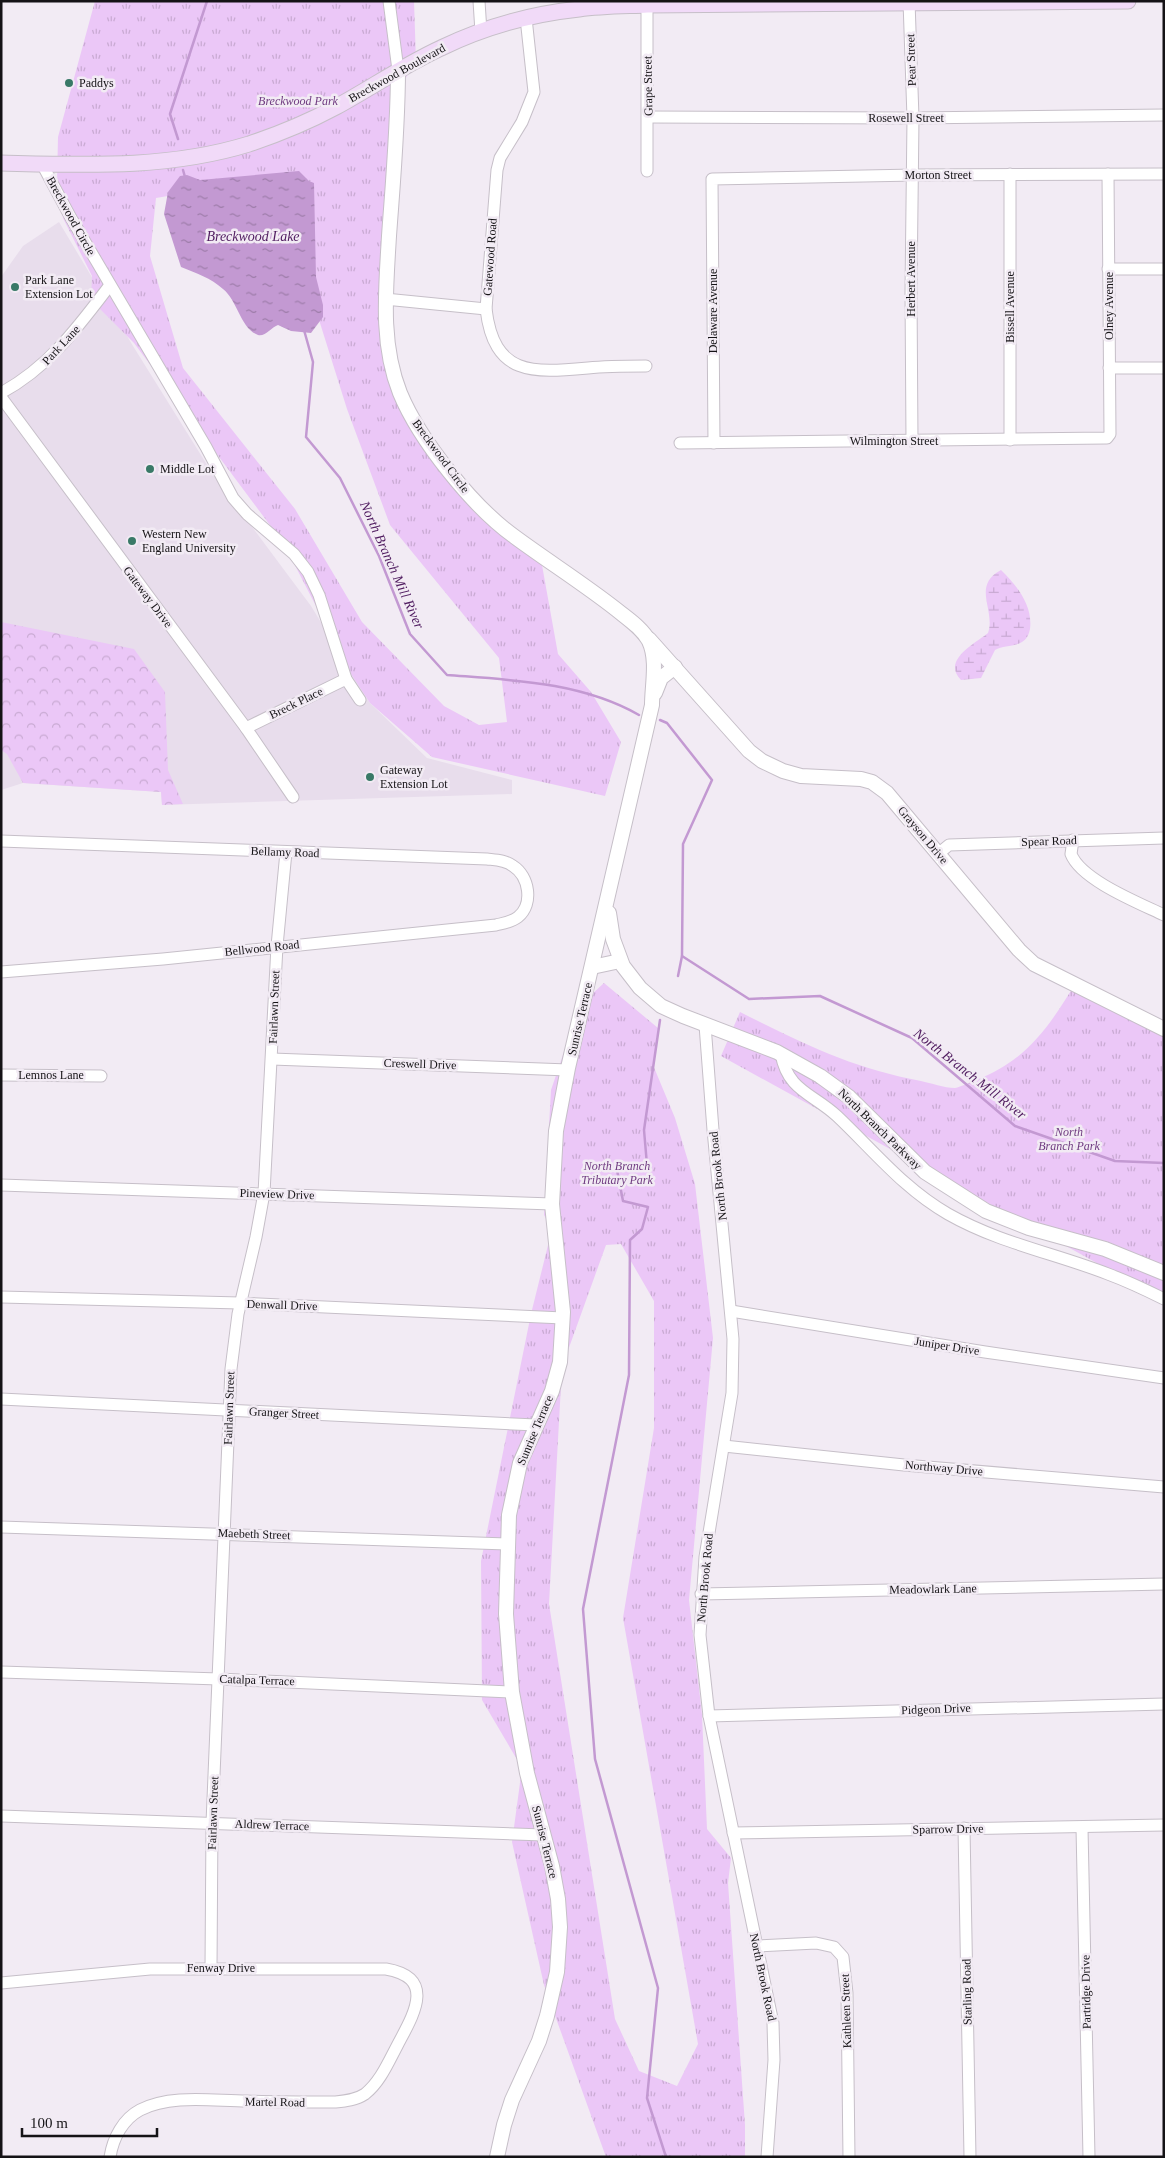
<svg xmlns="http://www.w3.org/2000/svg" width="1165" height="2158" font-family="'Times New Roman',serif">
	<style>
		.built { fill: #e8ddec }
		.forest { fill: url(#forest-crowns) }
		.wetland { fill: url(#wetland-marsh) }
		.park { fill: url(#park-tufts); fill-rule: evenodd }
		.water { fill: url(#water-ripples) }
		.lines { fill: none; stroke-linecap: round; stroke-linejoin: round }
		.stream { stroke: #c399d2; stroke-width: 2.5 }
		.minor-casing { stroke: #c6bfc8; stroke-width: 13 }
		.tertiary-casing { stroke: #c6bfc8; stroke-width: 16 }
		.secondary-casing { stroke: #c6bfc8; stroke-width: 17 }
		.minor { stroke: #fff; stroke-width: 11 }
		.tertiary { stroke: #fff; stroke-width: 14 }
		.secondary { stroke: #f1daf8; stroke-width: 15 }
		.poi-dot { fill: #397967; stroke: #f2ebf4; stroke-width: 2 }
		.labels { text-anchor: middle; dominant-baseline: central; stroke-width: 5; stroke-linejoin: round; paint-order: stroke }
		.street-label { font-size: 12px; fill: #151316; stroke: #f2ebf4 }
		.poi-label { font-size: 12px; fill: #151316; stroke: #f2ebf4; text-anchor: start }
		.park-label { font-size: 12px; font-style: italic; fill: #6f3b80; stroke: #f2ebf4 }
		.water-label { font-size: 14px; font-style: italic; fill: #4f1b5f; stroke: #f2ebf4 }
	</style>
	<defs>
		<pattern id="forest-crowns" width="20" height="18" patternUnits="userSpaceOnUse" patternTransform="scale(1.25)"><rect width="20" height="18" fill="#ebc7f7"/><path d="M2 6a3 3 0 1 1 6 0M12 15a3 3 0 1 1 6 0" fill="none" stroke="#c9aad3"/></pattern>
		<pattern id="wetland-marsh" width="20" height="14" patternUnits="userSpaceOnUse" patternTransform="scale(1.25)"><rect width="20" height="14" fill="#ebc7f7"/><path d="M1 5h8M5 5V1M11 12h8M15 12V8" fill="none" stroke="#c9aad3"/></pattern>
		<pattern id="park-tufts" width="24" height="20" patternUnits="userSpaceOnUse" patternTransform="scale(1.25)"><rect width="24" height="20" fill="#ebc7f7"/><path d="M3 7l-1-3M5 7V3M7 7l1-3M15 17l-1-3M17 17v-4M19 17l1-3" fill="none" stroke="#c9aad3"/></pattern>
		<pattern id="water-ripples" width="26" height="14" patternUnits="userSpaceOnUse" patternTransform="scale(1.25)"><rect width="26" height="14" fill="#c399d2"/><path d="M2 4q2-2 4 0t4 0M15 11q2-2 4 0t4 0" fill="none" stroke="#9d7ca9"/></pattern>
	</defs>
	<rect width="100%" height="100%" fill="#f2ebf4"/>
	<polygon class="built" points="59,222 133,346 214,476 311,606 370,703 427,758 512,780 512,794 162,805 161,792 23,783 1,790 1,277 23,246"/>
	<polygon class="forest" points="1,622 134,649 165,692 168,770 183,804 162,805 161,792 23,783 7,754 1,750"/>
	<path class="wetland" d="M1001,570c16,16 32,35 29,59 -1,5 -3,10 -8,13 -8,5 -19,3 -27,8l-14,28 -20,2c-20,-20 15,-37 27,-47 8,-23 -17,-47 13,-63z"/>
	<g class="park">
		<path d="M95,1h319l2,61 -16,25 -19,243 11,61 77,100 71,63 18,100 33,38 30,50 -16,54 -173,-39 -62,-54 -19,-29 -67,-130 -150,-201 -43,-43 1,-24 -29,-58 -6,-36 1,-45zM233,185l49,17 65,207 43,116 109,133 8,64 -28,3 -35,-19 -82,-84 -67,-113 -112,-141 -33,-112 6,-58z"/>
		<path d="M1077,981l87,53v266l-443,-244 19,-44c61,31 114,57 181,69 10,2 23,7 34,7 6,-1 15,-6 21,-8 51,-19 74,-55 101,-99z"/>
		<path d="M604,983l54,45 -5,37 22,53 20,66 18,154 -24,262 13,115 5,114 24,29 -3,25 17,242v32h-139l-62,-172 -32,-143 10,-74 -40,-68 -1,-139 50,-247 21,-85 -8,-14 7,-125 29,-85zM621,1244l33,57v127l-31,190 75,426 -21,42 -38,-15 -24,-52 -66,-415 13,-237 44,-122z"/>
	</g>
	<path class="water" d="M299,171l10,10 5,2 2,94 7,28v12l-12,16 -20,-2 -13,-6c-6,2 -13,12 -20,10 -18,-7 -20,-34 -35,-46 -12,-11 -27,-16 -42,-22l-17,-53 4,-22 12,-16 7,-1 13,5z"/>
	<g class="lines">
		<g class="stream">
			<polyline points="178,139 170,114 207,1"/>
			<polyline points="183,170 185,177"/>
			<path d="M304,330l9,32 -7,75 34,41 39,78 31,78 37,41c65,5 134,7 192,40"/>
			<polyline points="660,720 667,723 712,780 683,844 682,956 749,999 820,996 912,1038 1015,1126 1115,1161 1164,1163"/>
			<polyline points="678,976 682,956"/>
			<polyline points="660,1020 644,1130 647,1165 616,1165 623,1201 648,1207 642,1229 630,1240 629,1375 583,1609 595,1759 658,1988 647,2098 666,2157"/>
		</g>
		<g class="minor-casing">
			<g id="minor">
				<polyline points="389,1 398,70"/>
				<polyline points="479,1 481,32"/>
				<polyline points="647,1 647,171"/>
				<polyline points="909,1 913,118 911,292 912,441"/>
				<path d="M526,18l8,74 -12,30 -22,36 -3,12 -11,139c8,67 46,64 102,59 19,-2 38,-2 58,-2"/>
				<polyline points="648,117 913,118 1164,115"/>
				<polyline points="42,164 71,218 206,447 233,498 247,514 294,554 308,572 319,595 346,679 360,700"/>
				<polyline points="1010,174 1010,440"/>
				<polyline points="1108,269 1164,269"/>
				<polyline points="385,299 486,309"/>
				<polyline points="1109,368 1164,368"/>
				<path d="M1,393c48,-26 77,-66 109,-108"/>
				<polyline points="1,397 246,728 293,797"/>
				<polyline points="680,443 1107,438 1110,434 1108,174"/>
				<polyline points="714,443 712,179 915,175 1164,174"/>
				<polyline points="246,728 346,679"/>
				<path d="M1073,840l-2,14c10,26 68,49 93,61"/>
				<path d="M1,841l486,18c9,1 18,1 26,7 16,10 21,38 5,51 -6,5 -14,6 -22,8l-333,34 -162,13"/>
				<polyline points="938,854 949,845 1164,838"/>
				<polyline points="705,1025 713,1130 733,1339 732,1393 705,1557 700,1635 709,1716 773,2023 774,2060 767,2157"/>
				<path d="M781,1054c7,37 31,39 56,62 36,34 67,73 111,98 51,29 106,39 160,60 19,7 38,16 56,25"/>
				<polyline points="272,1059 568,1070"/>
				<polyline points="1,1075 101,1076"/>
				<polyline points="1,1185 552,1204"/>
				<polyline points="1,1297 240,1303 563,1318"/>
				<polyline points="731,1311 985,1352 1164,1378"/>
				<polyline points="1,1399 536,1425"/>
				<polyline points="724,1446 904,1465 1164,1487"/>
				<polyline points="1,1527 507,1544"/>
				<polyline points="701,1594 1164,1584"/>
				<polyline points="1,1672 219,1679 512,1692"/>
				<polyline points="709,1716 1164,1704"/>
				<polyline points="1,1816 543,1835"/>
				<polyline points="964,1828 970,2157"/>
				<polyline points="1082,1828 1089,2157"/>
				<polyline points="733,1833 1164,1825"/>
				<polyline points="757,1946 816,1943 834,1947 843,1957 847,1993 849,2157"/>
				<polyline points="211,1968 212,1823 231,1369 238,1314 256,1237 264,1193 277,946 286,852"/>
				<path d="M1,1983l149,-14h236c52,9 26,48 11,77 -9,17 -17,36 -32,48 -9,6 -20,7 -30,8 -29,0 -59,0 -88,-1 -34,0 -76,-7 -107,9 -17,9 -27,28 -30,47"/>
			</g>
		</g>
		<g class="tertiary-casing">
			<g id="tertiary">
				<path d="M398,70c0,56 -5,111 -9,166 -3,53 -9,107 11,157 20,48 73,114 115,144 34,25 69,47 102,73 11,9 25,18 32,31 9,19 3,44 3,64l-84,363 -12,63 -4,73 11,108 -3,50 -8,29 -32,72 -11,52 -3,99 6,78 15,81 25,93 6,33 2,28 -3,45 -10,44 -8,25 -27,59 -8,25 -7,32"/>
				<polyline points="649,639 749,751 762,761 783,771 801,776 861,779 872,782 887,793 1019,950 1034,964 1164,1029"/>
				<polyline points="655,693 661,678 675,667"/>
				<polyline points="609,913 613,939 623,966 640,988 661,1006 683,1016 777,1052 820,1076 849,1097 925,1172 986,1211 1029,1228 1105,1249 1164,1273"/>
				<polyline points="592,967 620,961"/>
			</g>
		</g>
		<g class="secondary-casing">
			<path id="secondary" d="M1,163c84,2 167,6 248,-19 30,-10 59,-22 87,-37 35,-19 68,-42 105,-59 43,-21 91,-34 138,-39 22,-3 45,-3 68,-4l481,-4"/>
		</g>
		<use href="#minor" class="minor"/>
		<use href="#tertiary" class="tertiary"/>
		<use href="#secondary" class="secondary"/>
	</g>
	<g class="poi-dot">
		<circle cx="69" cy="83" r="5"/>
		<circle cx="15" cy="287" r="5"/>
		<circle cx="150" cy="469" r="5"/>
		<circle cx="132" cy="541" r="5"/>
		<circle cx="370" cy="777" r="5"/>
	</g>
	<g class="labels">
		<g class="street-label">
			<text transform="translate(911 60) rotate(-92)">Pear Street</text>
			<text transform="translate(397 73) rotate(-29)">Breckwood Boulevard</text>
			<text transform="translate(648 86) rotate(-91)">Grape Street</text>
			<text x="906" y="118">Rosewell Street</text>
			<text x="938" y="175">Morton Street</text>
			<text transform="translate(71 216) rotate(61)">Breckwood Circle</text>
			<text transform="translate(490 257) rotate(-86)">Gatewood Road</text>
			<text transform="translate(911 279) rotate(-90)">Herbert Avenue</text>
			<text transform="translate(1109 306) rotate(-90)">Olney Avenue</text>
			<text transform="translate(1010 307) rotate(-90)">Bissell Avenue</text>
			<text transform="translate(713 311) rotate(-90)">Delaware Avenue</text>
			<text transform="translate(61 345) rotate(-47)">Park Lane</text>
			<text x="894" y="441">Wilmington Street</text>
			<text transform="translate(441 456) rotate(54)">Breckwood Circle</text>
			<text transform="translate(148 597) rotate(53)">Gateway Drive</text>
			<text transform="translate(296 703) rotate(-26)">Breck Place</text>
			<text transform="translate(923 835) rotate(50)">Grayson Drive</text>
			<text transform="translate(1049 841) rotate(-2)">Spear Road</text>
			<text transform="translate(285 852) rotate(2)">Bellamy Road</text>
			<text transform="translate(262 948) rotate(-6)">Bellwood Road</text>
			<text transform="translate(274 1007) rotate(-88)">Fairlawn Street</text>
			<text transform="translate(580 1019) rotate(-77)">Sunrise Terrace</text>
			<text transform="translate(420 1064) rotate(2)">Creswell Drive</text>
			<text x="51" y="1075">Lemnos Lane</text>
			<text transform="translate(880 1129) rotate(44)">North Branch Parkway</text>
			<text transform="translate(718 1176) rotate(-96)">North Brook Road</text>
			<text transform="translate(277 1194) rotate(2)">Pineview Drive</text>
			<text transform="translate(282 1305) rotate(2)">Denwall Drive</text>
			<text transform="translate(947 1346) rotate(9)">Juniper Drive</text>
			<text transform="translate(229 1408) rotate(-88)">Fairlawn Street</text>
			<text transform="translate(284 1413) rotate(3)">Granger Street</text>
			<text transform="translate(535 1430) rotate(-67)">Sunrise Terrace</text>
			<text transform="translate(944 1468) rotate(5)">Northway Drive</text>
			<text transform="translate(254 1534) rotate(2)">Maebeth Street</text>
			<text transform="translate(705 1578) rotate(-85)">North Brook Road</text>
			<text transform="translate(933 1589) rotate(-1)">Meadowlark Lane</text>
			<text transform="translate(257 1680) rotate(2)">Catalpa Terrace</text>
			<text transform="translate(936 1709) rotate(-2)">Pidgeon Drive</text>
			<text transform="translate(213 1813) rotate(-88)">Fairlawn Street</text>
			<text transform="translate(272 1825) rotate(2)">Aldrew Terrace</text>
			<text transform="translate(948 1829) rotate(-1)">Sparrow Drive</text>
			<text transform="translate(545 1842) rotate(76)">Sunrise Terrace</text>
			<text x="221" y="1968">Fenway Drive</text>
			<text transform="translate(763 1977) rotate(78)">North Brook Road</text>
			<text transform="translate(967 1992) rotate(-91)">Starling Road</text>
			<text transform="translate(1086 1992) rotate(-91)">Partridge Drive</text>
			<text transform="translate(846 2011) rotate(-92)">Kathleen Street</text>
			<text transform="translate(275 2102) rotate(1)">Martel Road</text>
		</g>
		<g class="poi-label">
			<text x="79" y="83">Paddys</text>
			<text x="25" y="280">Park Lane<tspan x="25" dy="14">Extension Lot</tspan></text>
			<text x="160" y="469">Middle Lot</text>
			<text x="142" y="534">Western New<tspan x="142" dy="14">England University</tspan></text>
			<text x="380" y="770">Gateway<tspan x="380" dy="14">Extension Lot</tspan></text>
		</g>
		<g class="park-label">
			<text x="298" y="101">Breckwood Park</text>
			<text x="1069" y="1132">North<tspan x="1069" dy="14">Branch Park</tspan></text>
			<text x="617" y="1166">North Branch<tspan x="617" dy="14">Tributary Park</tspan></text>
		</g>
		<g class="water-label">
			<text x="253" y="236">Breckwood Lake</text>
			<text transform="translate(392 565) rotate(66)">North Branch Mill River</text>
			<text transform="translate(970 1074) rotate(38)">North Branch Mill River</text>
		</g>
	</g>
	<rect width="1165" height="2158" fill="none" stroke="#151316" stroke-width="5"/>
	<path d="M22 2128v8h135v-8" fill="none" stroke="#151316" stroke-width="2.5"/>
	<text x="30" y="2128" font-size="15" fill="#151316" stroke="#f2ebf4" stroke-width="4" paint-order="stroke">100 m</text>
</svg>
